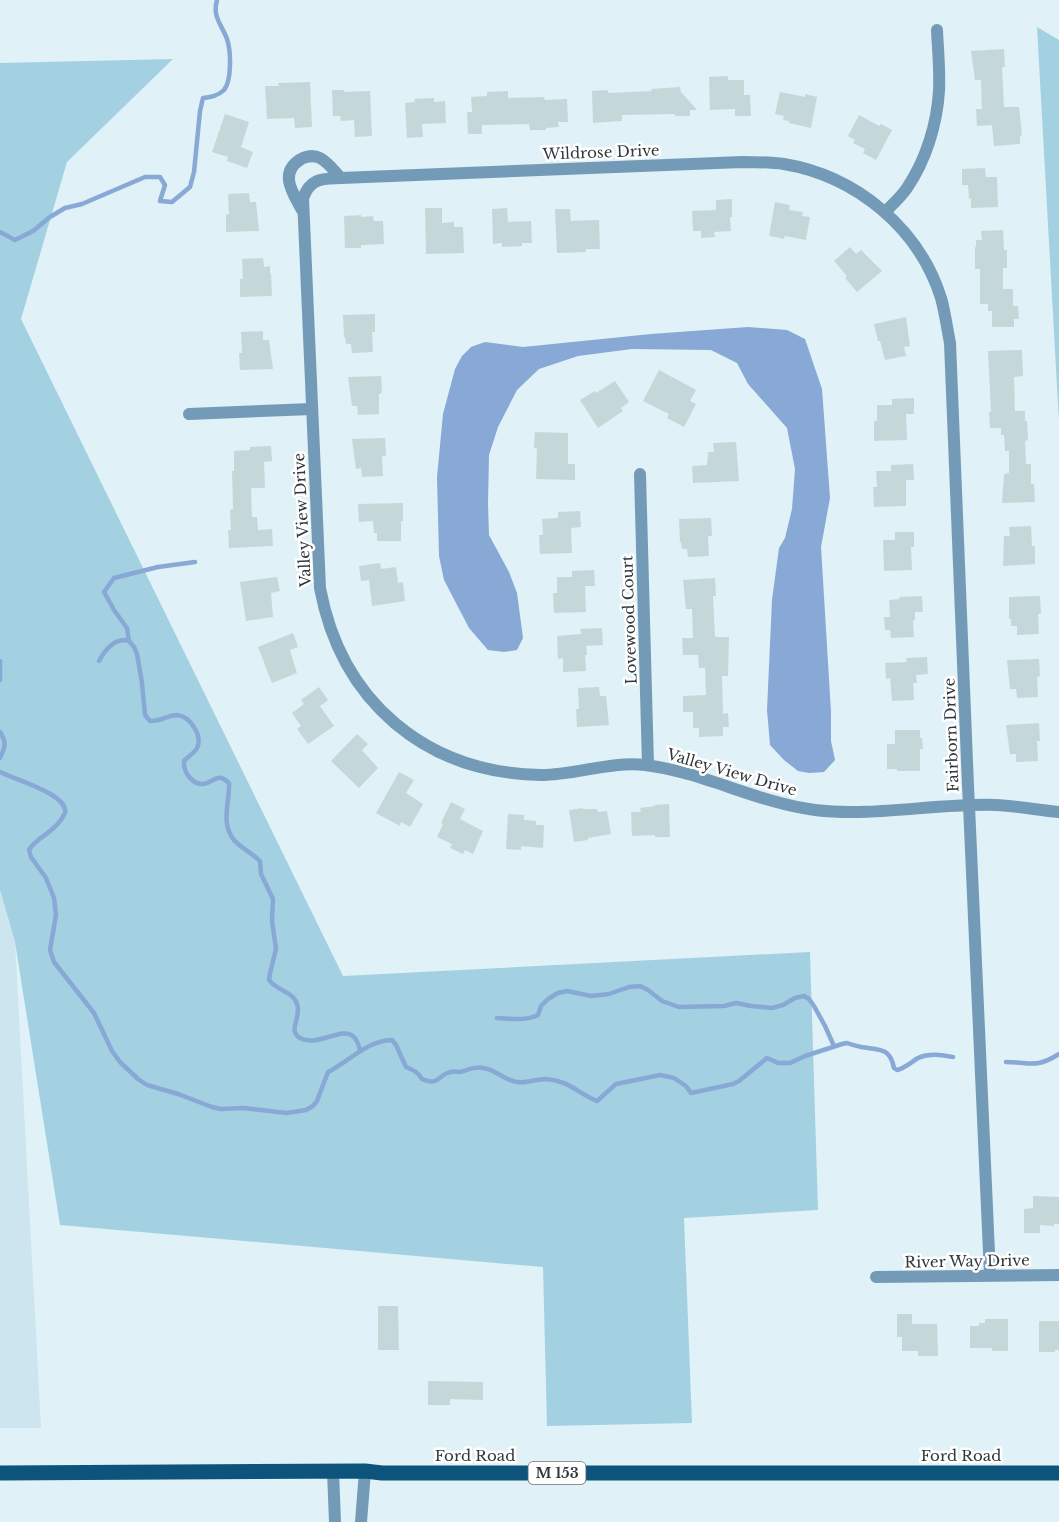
<svg xmlns="http://www.w3.org/2000/svg" width="1059" height="1522" font-family="'Libre Baskerville',serif">
	<style>
		.built { fill: #cce5ee }
		.green { fill: #a3d1e2 }
		.water { fill: #88a8d5 }
		.lines { fill: none; stroke-linecap: round; stroke-linejoin: round }
		.stream { stroke: #88a8d5; stroke-width: 4.5 }
		.building { fill: #c5d8d9 }
		.minor { stroke: #739bb8; stroke-width: 12 }
		.primary { stroke: #0c547b; stroke-width: 15 }
		.labels { text-anchor: middle; dominant-baseline: central; stroke-width: 5; stroke-linejoin: round; paint-order: stroke }
		.shield { fill: #fff; stroke: #6f7475; stroke-width: 1.5 }
		.shield-label { font-size: 14px; font-weight: bold; fill: #31383a }
		.street-label { font-size: 15px; fill: #31383a; stroke: #fff }
	</style>
	<rect width="100%" height="100%" fill="#e0f1f7"/>
	<polygon class="built" points="0,890 15,942 41,1428 0,1428"/>
	<g class="green">
		<polygon points="1037,27 1059,40 1059,422"/>
		<polygon points="173,59 67,162 21,319 343,976 810,952 818,1210 684,1218 692,1423 547,1426 543,1267 60,1225 15,942 0,890 0,63"/>
	</g>
	<polygon class="water" points="748,327 787,330 805,339 822,389 830,498 821,547 831,712 831,741 835,760 824,772 809,773 798,771 784,760 770,745 767,710 772,600 779,548 785,538 792,509 795,469 787,428 748,384 737,363 711,350 632,349 578,356 539,369 517,390 498,427 489,455 488,504 489,535 509,572 517,593 523,638 517,650 504,652 488,650 469,628 444,580 439,556 437,477 443,414 455,369 462,356 471,347 485,342 523,347 651,334"/>
	<g class="lines">
		<g class="stream">
			<path d="M0,232l15,8 18,-9 17,-14 15,-9 17,-4 63,-27h15l5,8 -5,16 12,1 18,-15 4,-15 6,-61 3,-13c7,-1 15,-2 21,-8 8,-10 7,-39 3,-51 -5,-14 -15,-22 -10,-39"/>
			<path d="M195,562l-37,5 -44,11 -10,14 10,18 13,18 2,13 5,6 3,7 5,29 3,32 5,6c10,1 18,-6 27,-6 13,1 26,21 20,33 -2,5 -9,8 -13,13 -1,10 7,22 17,23 12,1 15,-14 28,-1 1,18 -9,40 5,57 7,8 18,13 26,21l1,13 12,25 -1,22 4,28 -6,24 -1,7c8,11 24,11 28,24 5,14 -10,26 3,34 18,10 42,-13 54,-1 3,3 5,9 6,13"/>
			<polyline points="0,661 0,680"/>
			<path d="M99,661c6,-11 16,-24 30,-20"/>
			<path d="M0,732c7,11 5,15 0,26"/>
			<path d="M0,772c13,7 69,22 65,41 -1,1 -4,8 -5,8 -8,12 -24,17 -31,29l2,7 15,21 8,20 2,17 -6,35 4,12 40,51 18,38 8,11 18,17 9,6 31,9 34,13 9,2 23,-1 43,5 19,-3 7,-4 4,-5 11,-29c22,-11 38,-31 64,-32l4,5 10,22c7,3 12,5 16,12 17,8 16,-5 29,-7 3,-1 6,0 9,0 8,-2 15,-6 23,-4 11,1 19,10 30,13 11,4 21,-2 33,-2 24,2 31,14 51,22l19,-17 44,-9 14,3 12,8 5,7 42,-9 6,-3 28,-23 11,5h12l15,-7 37,-12 5,-1c5,2 10,3 14,4 18,3 29,0 33,21l3,2c8,-2 13,-7 21,-12 12,-5 23,-3 35,-1"/>
			<path d="M497,1018c13,1 29,3 41,-3l3,-9 7,-7 10,-6 9,-2 24,5 18,-2 20,-7 11,-1 8,4 14,11 17,6 45,-1 12,-3 15,3 21,2 11,-3 12,-7 9,-2 5,3 5,7 11,20 9,20"/>
			<path d="M1006,1062c25,0 29,7 53,-8"/>
		</g>
	</g>
	<g class="building">
		<polygon points="1004,49 1005,67 1002,67 1004,107 1019,107 1022,135 1020,136 1020,144 994,146 992,125 977,126 976,109 982,109 981,80 975,80 971,51"/>
		<polygon points="728,76 728,80 744,80 744,95 750,95 751,116 735,116 735,109 710,110 709,77"/>
		<polygon points="310,82 312,127 295,128 294,118 267,119 265,86 279,86 278,83"/>
		<polygon points="680,87 681,92 697,110 690,110 690,116 675,116 675,114 622,115 622,121 593,123 592,91 608,90 608,93 652,91 651,89"/>
		<polygon points="332,90 344,90 344,92 370,91 372,136 355,137 354,120 341,121 340,116 333,116"/>
		<polygon points="508,91 508,98 544,97 545,100 567,99 568,122 558,122 559,127 546,128 546,130 530,130 529,124 482,125 482,134 468,134 467,112 472,112 471,97 487,96 487,92"/>
		<polygon points="780,92 805,97 805,94 817,97 811,128 789,123 789,121 783,120 784,116 775,114"/>
		<polygon points="434,98 434,102 445,101 446,123 422,124 423,137 407,138 405,103 415,102 414,99"/>
		<polygon points="225,114 249,122 241,147 253,152 247,168 227,161 228,157 212,152"/>
		<polygon points="859,115 879,126 881,124 892,130 876,160 863,153 865,149 853,143 855,140 848,136"/>
		<polygon points="985,168 986,177 997,177 998,207 971,208 971,198 969,199 968,185 962,185 962,169"/>
		<polygon points="249,193 250,202 256,202 259,231 226,232 226,215 229,214 228,194"/>
		<polygon points="732,199 732,217 730,217 731,231 714,232 715,237 701,238 701,231 693,231 692,211 716,210 716,200"/>
		<polygon points="775,202 790,205 789,210 803,212 802,216 810,217 806,240 785,236 784,239 769,236"/>
		<polygon points="425,208 442,208 442,223 454,222 454,227 463,227 464,253 426,254"/>
		<polygon points="507,208 508,222 531,221 532,243 522,243 522,246 502,247 502,243 493,244 492,209"/>
		<polygon points="555,209 570,209 571,221 599,220 600,249 586,249 586,252 557,253"/>
		<polygon points="361,215 361,217 373,216 374,221 383,221 384,244 361,245 361,248 345,248 344,216"/>
		<polygon points="1003,230 1004,250 1007,250 1007,268 1003,268 1003,289 1013,289 1013,306 1018,306 1019,319 1014,319 1014,327 992,327 992,311 988,311 988,304 980,304 980,269 975,269 975,247 976,247 976,240 982,240 981,231"/>
		<polygon points="850,247 856,254 861,250 882,271 857,292 845,278 847,276 834,261"/>
		<polygon points="263,258 264,267 270,266 270,274 271,273 272,296 240,297 240,279 243,279 242,259"/>
		<polygon points="375,314 375,332 372,332 373,352 352,353 351,344 346,344 345,337 344,337 343,315"/>
		<polygon points="906,317 910,346 904,347 906,356 885,360 880,341 878,341 874,324"/>
		<polygon points="263,331 263,340 269,340 273,369 240,370 239,353 242,353 241,332"/>
		<polygon points="1022,350 1023,376 1014,377 1015,411 1025,411 1025,421 1027,421 1028,440 1025,441 1026,464 1031,464 1031,484 1034,484 1035,502 1002,503 1004,474 1009,473 1009,451 1005,451 1004,435 1001,435 1001,428 990,428 989,412 991,412 988,351"/>
		<polygon points="659,370 696,390 690,401 696,404 684,427 667,418 669,414 643,401"/>
		<polygon points="381,376 382,393 379,394 379,414 358,415 357,406 352,406 348,377"/>
		<polygon points="615,381 629,402 621,408 623,411 598,428 580,400 595,391 596,393"/>
		<polygon points="914,398 914,414 906,414 907,440 874,441 874,421 877,421 877,405 892,405 892,399"/>
		<polygon points="535,432 568,433 568,464 575,464 575,480 536,479 537,448 534,448"/>
		<polygon points="385,438 386,456 382,456 383,476 362,477 361,468 356,469 352,439"/>
		<polygon points="736,442 739,481 693,483 692,466 707,465 708,452 714,452 713,443"/>
		<polygon points="271,446 272,461 264,462 265,488 251,488 252,517 257,517 258,530 272,529 273,546 229,548 228,530 231,530 230,510 233,509 232,471 234,471 234,451 250,450 250,447"/>
		<polygon points="913,464 914,480 906,480 906,506 874,507 873,487 877,487 876,471 891,471 891,465"/>
		<polygon points="403,503 403,521 401,521 401,541 377,541 377,533 374,533 373,521 359,522 358,504"/>
		<polygon points="580,511 581,527 571,528 572,553 540,554 539,535 543,535 542,519 558,518 558,512"/>
		<polygon points="711,518 712,536 708,536 709,556 688,557 687,549 682,549 681,542 680,542 679,519"/>
		<polygon points="1031,526 1032,546 1035,546 1035,564 1003,566 1004,536 1010,536 1009,527"/>
		<polygon points="895,532 914,532 914,547 911,547 912,570 884,571 883,540 895,540"/>
		<polygon points="380,563 381,569 396,567 398,583 403,582 405,601 372,606 369,580 361,581 359,566"/>
		<polygon points="594,570 595,586 585,586 586,612 554,613 553,593 557,593 557,577 572,577 572,571"/>
		<polygon points="277,577 280,591 271,593 273,617 246,621 240,582"/>
		<polygon points="715,578 716,596 713,596 715,637 729,637 728,676 722,676 723,714 728,713 729,727 723,727 723,736 699,737 699,728 693,728 693,712 683,712 683,696 706,695 705,668 699,668 698,655 683,655 682,638 693,638 692,609 686,609 683,580"/>
		<polygon points="922,596 923,612 915,612 915,620 913,621 914,637 891,638 890,630 885,630 884,617 890,617 889,600 900,599 899,597"/>
		<polygon points="1040,596 1041,614 1038,614 1039,634 1017,635 1017,626 1011,626 1011,619 1009,619 1009,597"/>
		<polygon points="602,628 603,645 586,646 587,655 585,655 586,671 563,672 563,658 558,659 557,636 581,634 580,629"/>
		<polygon points="293,633 298,647 290,650 297,673 272,683 258,647"/>
		<polygon points="927,657 928,674 916,675 917,683 913,683 914,700 892,701 890,678 886,679 885,663 907,662 906,658"/>
		<polygon points="1039,659 1040,676 1037,677 1038,697 1017,698 1016,689 1010,689 1007,660"/>
		<polygon points="319,687 328,700 320,706 334,726 308,744 297,729 301,726 292,713 304,704 301,700"/>
		<polygon points="599,687 600,696 606,696 609,725 577,727 576,709 579,709 578,688"/>
		<polygon points="1039,723 1040,741 1037,741 1038,761 1016,762 1016,754 1010,754 1006,725"/>
		<polygon points="895,730 920,730 920,738 922,738 923,749 920,749 920,771 897,771 897,769 887,769 887,744 895,744"/>
		<polygon points="357,734 368,744 362,750 378,768 359,788 331,761"/>
		<polygon points="399,772 414,780 406,793 423,804 410,827 401,822 400,826 376,813"/>
		<polygon points="451,802 465,809 460,819 483,831 473,854 465,850 463,854 450,848 452,844 437,837 443,824 441,823"/>
		<polygon points="669,804 670,837 655,837 655,835 632,836 631,812 641,812 640,808 655,806 655,805"/>
		<polygon points="583,808 583,809 597,809 598,812 607,811 611,834 588,838 588,840 574,842 569,810"/>
		<polygon points="508,814 524,815 524,820 536,821 536,825 544,825 543,848 521,846 521,850 506,849"/>
		<polygon points="1033,1196 1059,1197 1059,1224 1054,1224 1054,1226 1040,1225 1040,1233 1024,1233 1024,1209 1033,1208"/>
		<polygon points="378,1306 398,1306 399,1350 378,1350"/>
		<polygon points="897,1314 912,1314 912,1324 937,1324 938,1356 918,1356 918,1351 902,1351 902,1337 897,1337"/>
		<polygon points="985,1319 1008,1319 1008,1351 992,1351 992,1348 970,1348 970,1326 979,1326 979,1323 985,1323"/>
		<polygon points="1039,1321 1059,1321 1059,1350 1055,1350 1055,1352 1039,1352"/>
		<polygon points="428,1381 483,1382 483,1400 450,1399 450,1405 428,1405"/>
	</g>
	<g class="lines">
		<g class="minor">
			<path d="M302,210c-9,-17 -24,-37 -1,-51 6,-3 13,-4 19,-1 8,4 15,14 21,20"/>
			<path d="M885,212c8,-8 16,-15 22,-24 19,-28 30,-64 32,-97 1,-20 -1,-40 -2,-61"/>
			<polyline points="189,414 312,409"/>
			<polyline points="640,474 648,765"/>
			<path d="M990,1275l-21,-469 -1,-20 -18,-443c-3,-15 -5,-31 -9,-45 -22,-70 -85,-122 -157,-134 -14,-2 -28,-2 -42,-2l-401,16c-18,1 -30,-1 -38,20l17,390c21,113 105,185 221,187 35,0 69,-14 104,-10 58,7 113,38 170,45 59,7 122,-7 181,-5 21,1 42,5 63,7"/>
			<polyline points="876,1277 1059,1275"/>
			<polyline points="333,1471 335,1522"/>
			<polyline points="361,1522 365,1471"/>
		</g>
		<polyline class="primary" points="0,1473 365,1471 382,1473 1059,1473"/>
	</g>
	<g class="labels">
		<rect class="shield" x="528.5" y="1462" width="57" height="22" rx="4.5"/>
		<g class="shield-label">
			<text x="557" y="1473">M 153</text>
		</g>
		<g class="street-label">
			<text transform="translate(601 152) rotate(-2)">Wildrose Drive</text>
			<text transform="translate(302 520) rotate(-93)">Valley View Drive</text>
			<text transform="translate(629 620) rotate(-92)">Lovewood Court</text>
			<text transform="translate(951 735) rotate(-92)">Fairborn Drive</text>
			<text transform="translate(732 772) rotate(16)">Valley View Drive</text>
			<text transform="translate(967 1261) rotate(-1)">River Way Drive</text>
			<text x="475" y="1455">Ford Road</text>
			<text x="961" y="1455">Ford Road</text>
		</g>
	</g>
</svg>
